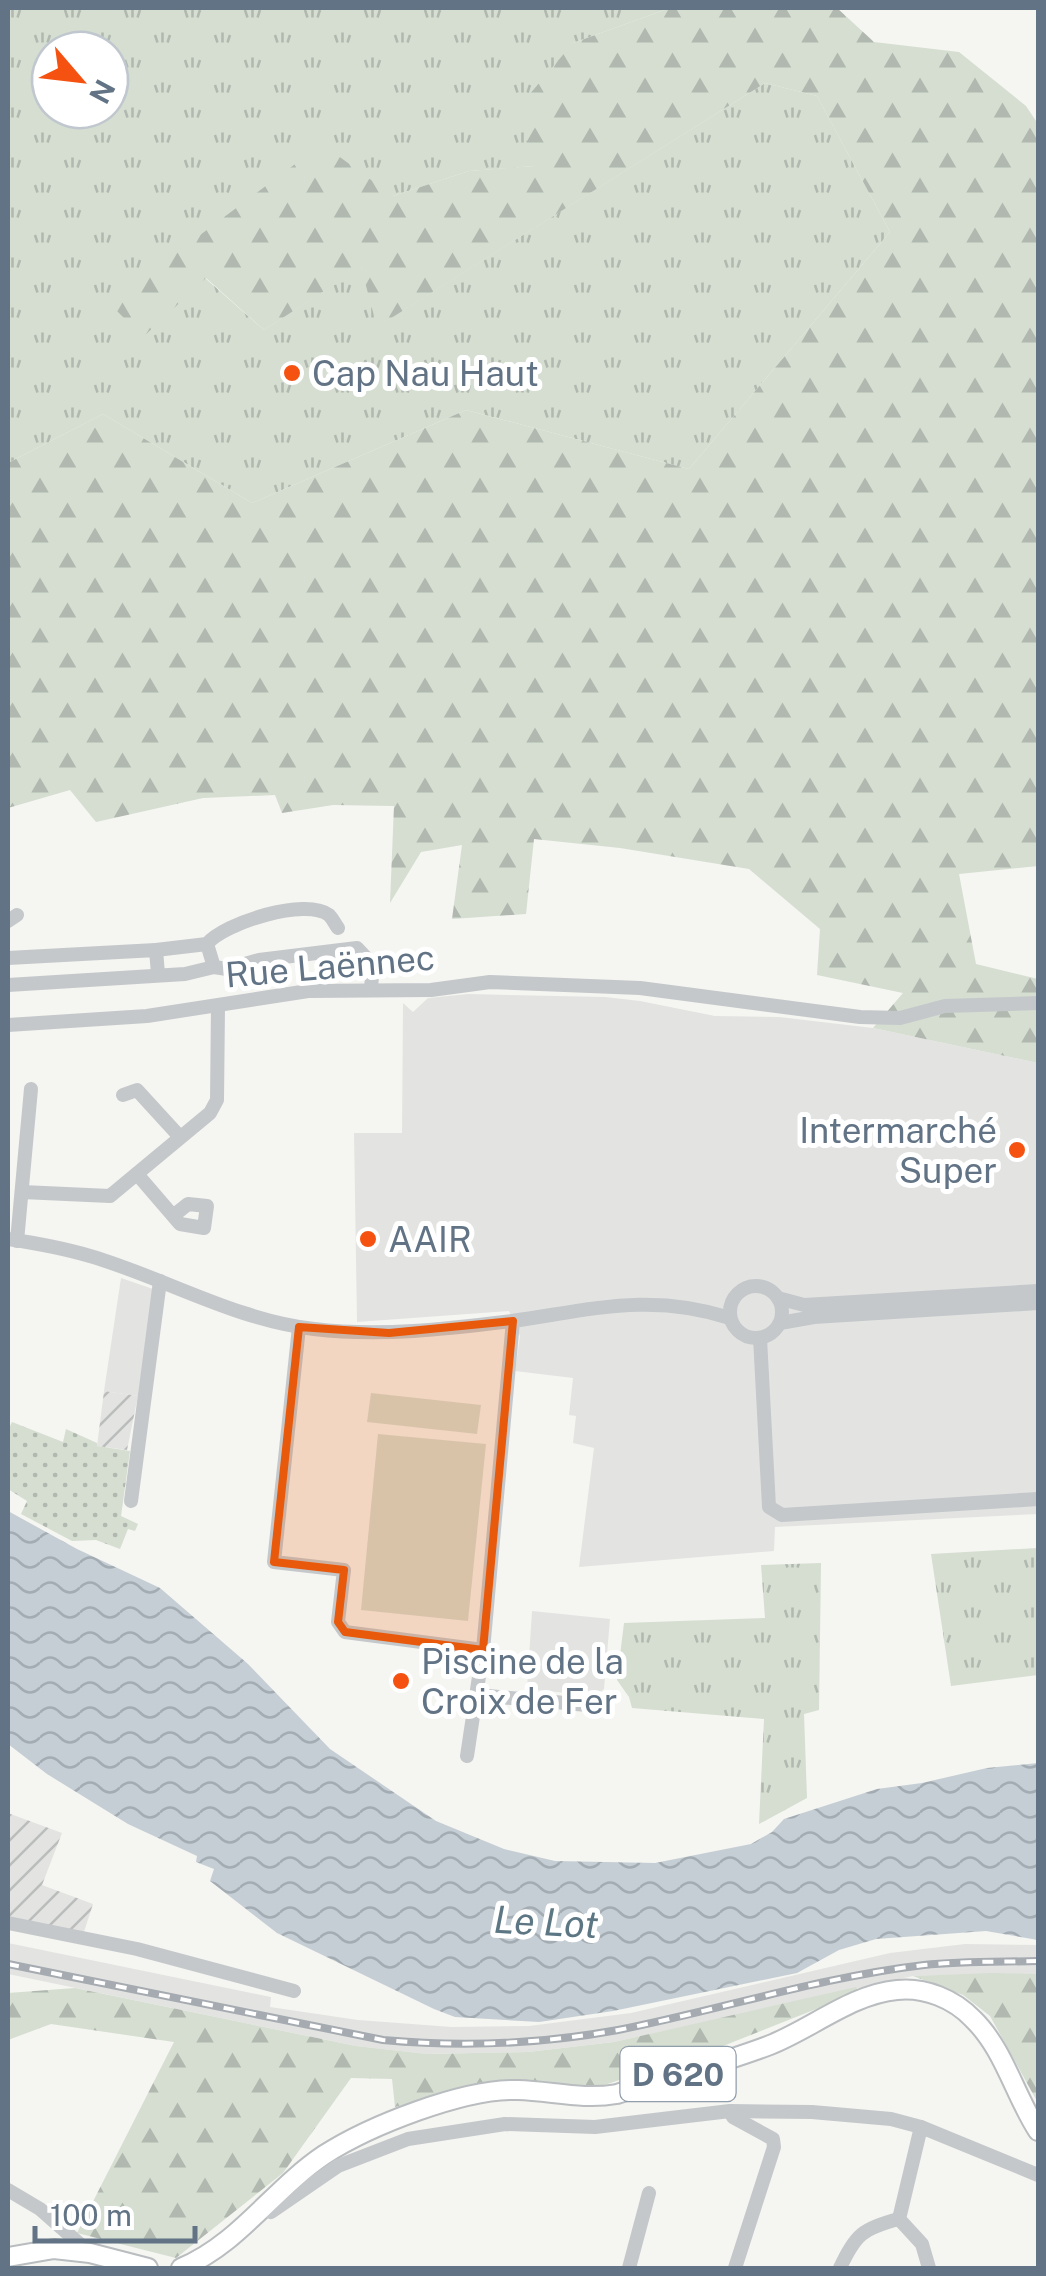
<svg xmlns="http://www.w3.org/2000/svg" width="1046" height="2276" font-family="'Public Sans',sans-serif">
	<style>
		.built { fill: #e3e4e2 }
		.industrial { fill: url(#industrial-furrows) }
		.grass { fill: url(#grass-tufts); fill-rule: evenodd }
		.forest { fill: url(#forest-firs) }
		.park { fill: url(#park-dots) }
		.pitch { fill: #d5ded1 }
		.water { fill: url(#water-waves) }
		.lines { fill: none; stroke-linecap: round; stroke-linejoin: round }
		.major-casing { stroke: #b9bdc0; stroke-width: 22 }
		.minor { stroke: #c4c8cb; stroke-width: 14 }
		.major { stroke: #fff; stroke-width: 18 }
		.rail-casing { stroke: #a6abb1; stroke-width: 8 }
		.rail { stroke: #fff; stroke-width: 4; stroke-dasharray: 11; stroke-linecap: butt }
		.marked { fill: #e8590c; fill-opacity: 0.2; stroke: #e8590c; stroke-width: 8; stroke-linejoin: round }
		.poi-dot { fill: #f55211; stroke: #fff; stroke-width: 4 }
		.labels { text-anchor: middle; dominant-baseline: central; stroke-width: 10; stroke-linejoin: round; paint-order: stroke }
		.shield { fill: #fff; stroke: #909daa; stroke-width: 2.5 }
		.shield-label { font-size: 32px; font-weight: bold; fill: #617385 }
		.poi-label { font-size: 35px; fill: #617385; stroke: #fff; text-anchor: start }
		.street-label { font-size: 35px; fill: #617385; stroke: #fff }
		.water-label { font-size: 38px; font-style: italic; fill: #5c7783; stroke: #fff }
	</style>
	<defs>
		<pattern id="industrial-furrows" width="10" height="10" patternUnits="userSpaceOnUse" patternTransform="scale(2.5)"><rect width="10" height="10" fill="#e3e4e2"/><path d="M-1 1l2-2M0 10L10 0M9 11l2-2" fill="none" stroke="#bbbdbd"/></pattern>
		<pattern id="grass-tufts" width="24" height="20" patternUnits="userSpaceOnUse" patternTransform="scale(2.5)"><rect width="24" height="20" fill="#d5ded1"/><path d="M3 7l-1-3M5 7V3M7 7l1-3M15 17l-1-3M17 17v-4M19 17l1-3" fill="none" stroke="#b0b8af"/></pattern>
		<pattern id="forest-firs" width="22" height="20" patternUnits="userSpaceOnUse" patternTransform="scale(2.5)"><rect width="22" height="20" fill="#d5ded1"/><path d="M5 1l3.5 6h-7zM16 11l3.5 6h-7z" fill="#b0b8af"/></pattern>
		<pattern id="park-dots" width="8" height="8" patternUnits="userSpaceOnUse" patternTransform="scale(2.5)"><rect width="8" height="8" fill="#d5ded1"/><path d="M2 2h.1M6 6h.1" fill="none" stroke="#b0b8af" stroke-width="1.8" stroke-linecap="round"/></pattern>
		<pattern id="water-waves" width="16" height="10" patternUnits="userSpaceOnUse" patternTransform="scale(2.5)"><rect width="16" height="10" fill="#c5ced4"/><path d="M0 5q4-4 8 0t8 0" fill="none" stroke="#a3acb2"/></pattern>
	</defs>
	<rect width="100%" height="100%" fill="#f5f5f1"/>
	<g class="built">
		<polygon points="468,994 605,997 640,1001 715,1016 779,1017 873,1028 1038,1063 1038,1514 775,1527 774,1551 579,1567 594,1448 573,1443 576,1416 569,1415 573,1378 515,1371 520,1336 509,1311 357,1322 354,1133 402,1133 403,1003 413,1012 428,998"/>
		<polygon points="121,1278 153,1289 138,1396 104,1391"/>
		<polygon points="532,1611 610,1619 604,1689 596,1696 527,1689"/>
		<polygon points="8,1943 271,1997 270,2007 358,2020 452,2027 529,2026 631,2013 890,1953 965,1944 1038,1945 1038,1974 913,1976 614,2042 528,2052 426,2054 356,2046 8,1974"/>
	</g>
	<g class="industrial">
		<polygon points="104,1391 138,1396 127,1450 97,1446"/>
		<polygon points="8,1813 62,1833 42,1885 93,1904 83,1935 8,1917"/>
	</g>
	<g class="grass">
		<path d="M8,8h662l-97,35 -38,123 -66,5 -76,25 -188,82 59,52 97,-64 17,60 387,-243 52,13 73,136 -201,237 -223,-59 -214,93 -149,-89 -95,49zM50,50h60v60h-60z"/>
		<polygon points="1038,1548 1038,1675 951,1686 931,1554"/>
		<polygon points="821,1563 819,1710 804,1714 807,1798 759,1824 764,1719 632,1708 629,1697 617,1680 624,1623 765,1618 761,1565"/>
	</g>
	<g class="forest">
		<polygon points="670,8 837,8 874,42 959,52 1026,106 1038,124 1038,866 959,874 976,964 1038,979 1038,1063 873,1028 903,993 817,975 820,929 749,869 620,848 534,839 526,914 452,919 462,845 421,852 390,903 394,806 333,805 282,813 275,795 203,798 96,822 70,790 8,808 8,463 103,414 252,503 466,410 689,469 890,232 817,96 765,83 377,327 361,267 264,330 206,278 143,337 109,303 322,144 393,196 469,171 534,166 518,108 573,43"/>
		<polygon points="991,1973 1038,1974 1038,2103 990,2016 963,1995 913,1976"/>
		<polygon points="856,1987 859,1992 718,2048 592,2089 500,2081 395,2107 392,2079 351,2078 283,2173 176,2258 77,2233 174,2042 51,2024 8,2040 8,1993 75,1988 356,2046 427,2054 528,2052 614,2042"/>
	</g>
	<polygon class="park" points="12,1422 63,1442 66,1429 97,1443 97,1446 130,1451 121,1516 138,1524 135,1531 128,1529 120,1549 96,1540 72,1541 21,1514 27,1501 8,1489 8,1430"/>
	<g class="pitch">
		<polygon points="371,1393 481,1405 477,1434 367,1422"/>
		<polygon points="378,1434 486,1444 468,1621 361,1610"/>
	</g>
	<polygon class="water" points="8,1511 77,1549 160,1588 248,1664 330,1749 436,1821 504,1849 555,1861 655,1863 751,1844 772,1832 784,1819 877,1789 922,1783 987,1768 1038,1763 1038,1940 986,1931 876,1939 839,1950 797,1973 613,2011 539,2022 455,2017 434,2009 277,1933 210,1881 214,1869 196,1862 197,1856 128,1824 47,1774 8,1744"/>
	<g class="lines">
		<g class="major-casing">
			<g id="major">
				<polyline points="8,2257 54,2249 90,2253 148,2268"/>
				<path d="M181,2268c58,-24 91,-78 143,-113 45,-29 140,-67 194,-65 34,1 64,10 99,4 50,-16 103,-30 153,-49 41,-16 82,-51 127,-55 28,-3 57,9 76,29 31,30 42,77 65,112"/>
			</g>
		</g>
		<g class="minor">
			<polyline points="8,921 17,915"/>
			<path d="M338,928c-3,-4 -5,-9 -9,-13 -23,-18 -105,8 -122,29l7,23 13,2 32,-9 98,-12 16,17 -2,23"/>
			<polyline points="156,950 207,944"/>
			<polyline points="8,958 156,950 158,974"/>
			<polyline points="8,985 185,974 214,967"/>
			<polyline points="8,1025 147,1016 308,991 431,990 490,982 640,988 860,1017 900,1018 945,1006 1038,1003"/>
			<polyline points="123,1095 137,1090 180,1137"/>
			<polyline points="137,1174 180,1224 204,1228 207,1206 188,1204 173,1216"/>
			<polyline points="22,1192 110,1196 210,1113 217,1100 218,1006"/>
			<path d="M8,1239c27,4 55,9 82,17 75,22 145,64 224,73 66,8 133,0 198,-8 79,-11 138,-29 218,-3"/>
			<polyline points="17,1241 31,1089"/>
			<circle cx="756" cy="1312" r="26"/>
			<polyline points="778,1298 804,1305 1038,1291"/>
			<polyline points="780,1323 814,1317 1038,1303"/>
			<polyline points="299,1327 274,1562 344,1570 338,1622 345,1632 483,1650"/>
			<polyline points="760,1338 769,1507 782,1515 1038,1499"/>
			<polyline points="131,1501 160,1281"/>
			<polyline points="477,1695 598,1706 606,1704"/>
			<polyline points="467,1756 483,1650 513,1321"/>
			<polyline points="8,1923 137,1949 294,1991"/>
			<polyline points="730,2112 733,2117 773,2139 774,2147 735,2268"/>
			<polyline points="921,2127 899,2219 922,2244 929,2268"/>
			<polyline points="8,2190 40,2209 90,2253"/>
			<polyline points="265,2207 271,2212 338,2166 408,2139 505,2124 595,2127 730,2111 812,2112 891,2119 921,2127 1038,2175"/>
			<polyline points="629,2268 649,2193"/>
			<path d="M840,2268c15,-33 23,-40 59,-49"/>
		</g>
		<use href="#major" class="major"/>
		<g class="rail-casing">
			<path id="rail" d="M8,1964l375,76c78,7 158,4 235,-10 102,-20 202,-53 306,-65 38,-4 76,-3 114,-4"/>
		</g>
		<use href="#rail" class="rail"/>
	</g>
	<path class="marked" d="M513,1321l-30,329 -138,-18 -7,-10 6,-52 -70,-8 25,-235 90,6z"/>
	<g class="poi-dot">
		<circle cx="292" cy="373" r="10"/>
		<circle cx="1017" cy="1150" r="10"/>
		<circle cx="368" cy="1239" r="10"/>
		<circle cx="401" cy="1681" r="10"/>
	</g>
	<g class="labels">
		<rect class="shield" x="620.5" y="2047" width="115" height="54" rx="8"/>
		<g class="shield-label">
			<text x="678" y="2074">D 620</text>
		</g>
		<g class="poi-label">
			<text x="312" y="373">Cap Nau Haut</text>
			<text x="997" y="1130" text-anchor="end">Intermarché<tspan x="997" dy="40">Super</tspan></text>
			<text x="388" y="1239">AAIR</text>
			<text x="421" y="1661">Piscine de la<tspan x="421" dy="40">Croix de Fer</tspan></text>
		</g>
		<g class="street-label">
			<text transform="translate(330 966) rotate(-5)">Rue Laënnec</text>
		</g>
		<g class="water-label">
			<text transform="translate(546 1922) rotate(3)">Le Lot</text>
		</g>
	</g>
	<rect width="1046" height="2276" fill="none" stroke="#617385" stroke-width="20"/>
	<g transform="translate(80 80) rotate(118)"><circle r="48" fill="#ffffff" stroke="#c0c7ce" stroke-width="2.5"/>
	<path d="M0-8L18 38L0 25L-18 38Z" fill="#f55211"/>
	<text y="-15" font-size="28" font-weight="bold" text-anchor="middle" fill="#617385">N</text>
	</g>
	<path d="M35 2226v15h160v-15" fill="none" stroke="#617385" stroke-width="5"/>
	<text x="50" y="2226" font-size="30" fill="#617385" stroke="#ffffff" stroke-width="8" paint-order="stroke">100 m</text>
</svg>
